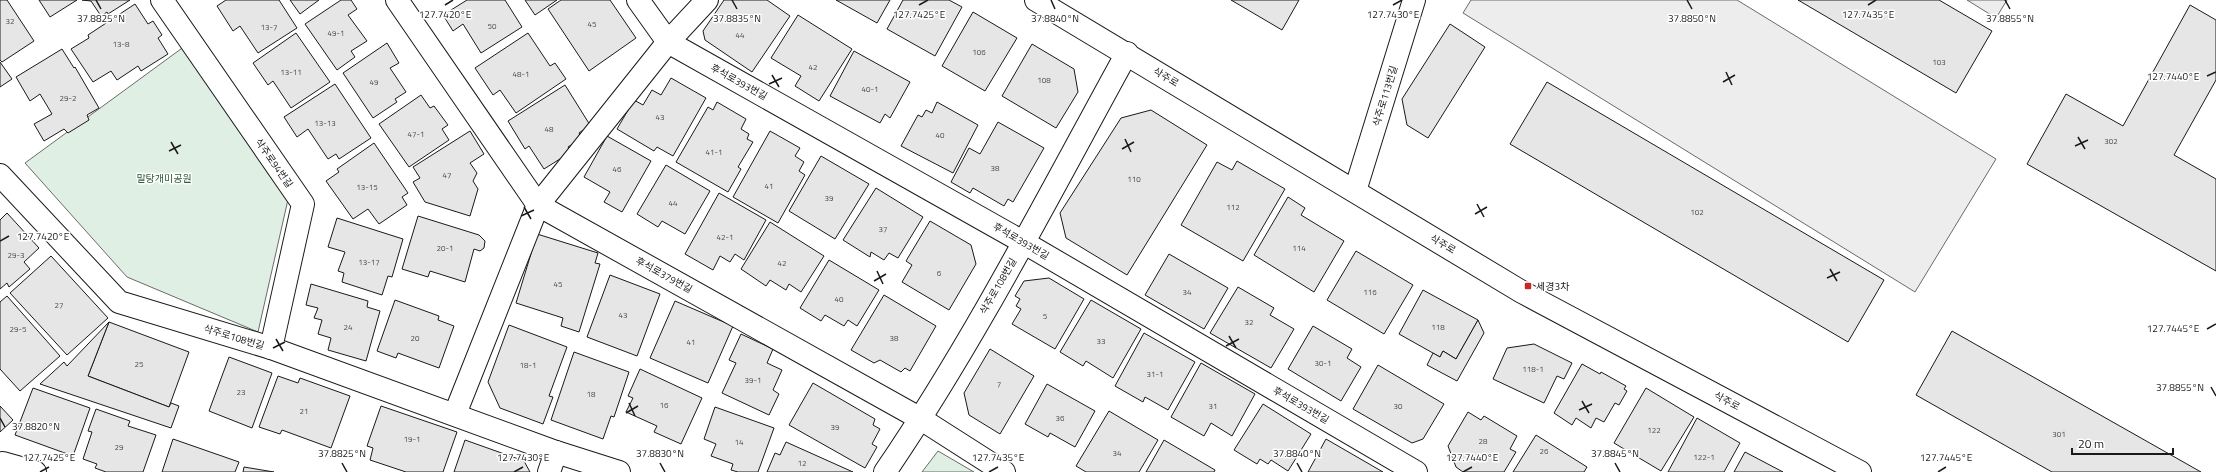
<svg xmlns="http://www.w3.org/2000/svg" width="2216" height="472" font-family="'Titillium Web','Noto Sans KR',sans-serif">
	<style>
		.green { fill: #e0efe3; stroke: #6a6a6a }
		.parking { fill: #ededed; stroke: #6a6a6a }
		.building { fill: #e6e6e6; stroke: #1a1a1a }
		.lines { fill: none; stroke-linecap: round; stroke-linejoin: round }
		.minor-casing { stroke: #1a1a1a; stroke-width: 24 }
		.minor { stroke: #fff; stroke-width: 22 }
		.ticks { fill: none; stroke: #1a1a1a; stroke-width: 1.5 }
		.poi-dot { fill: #c62828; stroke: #fff; stroke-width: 1.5 }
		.labels { text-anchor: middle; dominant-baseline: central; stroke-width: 3; stroke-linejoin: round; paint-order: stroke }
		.number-label { font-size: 8px; fill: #4d4d4d }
		.street-label { font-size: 10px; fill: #1a1a1a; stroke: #fff }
		.park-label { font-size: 10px; fill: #2b5a34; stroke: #fff }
		.poi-label { font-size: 10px; fill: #1a1a1a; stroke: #fff; text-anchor: start }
		.ticks-label { font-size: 10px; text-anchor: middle; fill: #1a1a1a; stroke: #fff; stroke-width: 3; stroke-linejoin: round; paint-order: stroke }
	</style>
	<rect width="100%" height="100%" fill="#fff"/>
	<g class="green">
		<polygon points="185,46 289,195 258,332 127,277 25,163"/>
		<polygon points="938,451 974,472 922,472"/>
	</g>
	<g class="parking">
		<polygon points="1471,0 1737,0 1996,159 1915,292 1463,13"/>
		<polygon points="1967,0 2007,0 1996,18"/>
	</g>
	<g class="building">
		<polygon points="0,0 7,0 34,41 2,62 0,60"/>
		<polygon points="39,0 77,0 50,17"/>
		<polygon points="82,0 130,0 108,14 107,12 101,16 91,1"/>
		<polygon points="226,0 279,0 297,28 258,53 240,26 233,31 217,6"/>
		<polygon points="290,0 319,0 300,14"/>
		<polygon points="341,0 351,0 357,9 348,15 367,41 351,51 355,57 337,70 305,24"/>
		<polygon points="467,0 505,0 522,27 481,53 463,24 453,31 443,15"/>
		<polygon points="525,0 557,0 535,15"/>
		<polygon points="561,0 610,0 636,38 589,71 548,9"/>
		<polygon points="724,0 767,0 790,16 752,72 705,40 703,31"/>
		<polygon points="836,0 890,0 877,23"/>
		<polygon points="903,0 949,0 962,7 935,56 887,29"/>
		<polygon points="1231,0 1299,0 1282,30"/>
		<polygon points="1798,0 1939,0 1992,31 1956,93"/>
		<polygon points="135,4 148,24 153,21 162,35 158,38 168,54 141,71 138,66 117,80 111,71 93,82 71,49 89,38 88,35"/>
		<polygon points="2190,5 2216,20 2216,80 2174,155 2216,179 2216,271 2027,164 2066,94 2123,126"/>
		<polygon points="973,12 1017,38 985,91 942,66"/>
		<polygon points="798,15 852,49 819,101 795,86 801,76 771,58"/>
		<polygon points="1450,24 1485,47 1428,138 1407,125 1402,99"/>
		<polygon points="296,33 330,82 291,108 273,81 268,85 253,63"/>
		<polygon points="528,33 550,66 555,63 566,79 516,113 500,90 493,95 475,68"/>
		<polygon points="387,43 399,63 390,68 406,92 395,99 397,102 373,118 343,73"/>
		<polygon points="1032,44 1074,69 1078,92 1056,128 1002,96"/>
		<polygon points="62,49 74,68 75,67 99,108 87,115 89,120 68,133 64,129 44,141 34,124 52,114 40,94 30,101 16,77"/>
		<polygon points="854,51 910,82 890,118 885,114 880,123 830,96"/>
		<polygon points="0,62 12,79 0,87"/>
		<polygon points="671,78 706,98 673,156 657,147 654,151 617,129 634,100 643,105 652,90 661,95"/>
		<polygon points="1547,82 1884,280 1848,342 1510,144"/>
		<polygon points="335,84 371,138 339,159 336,154 328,159 308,129 297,137 284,117"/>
		<polygon points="565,85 590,125 579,133 582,138 568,147 571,152 544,169 529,146 525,149 508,121"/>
		<polygon points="421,95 430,108 434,106 448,125 442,129 449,140 409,167 379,124"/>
		<polygon points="717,102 746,119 741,129 749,134 747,139 753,142 738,167 741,169 728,192 676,162 708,107 713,110"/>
		<polygon points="937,102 978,125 953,173 901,146 918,115 922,117 926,110 932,113"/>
		<polygon points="1151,110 1207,145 1127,275 1066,238 1060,213 1121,118"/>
		<polygon points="998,122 1044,148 1013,202 1008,199 1004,206 973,188 970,193 951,182 969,148 980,154"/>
		<polygon points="470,131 484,154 470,163 477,173 473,181 478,189 470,216 425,202 413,182 420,178 413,167"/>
		<polygon points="770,131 800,148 795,156 804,162 799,171 805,175 778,223 733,197"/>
		<polygon points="607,136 651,161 622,212 604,202 610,192 584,177"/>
		<polygon points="374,143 408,193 402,197 407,205 379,224 368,209 353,219 326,181 339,172 337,169"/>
		<polygon points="821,156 869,184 835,239 789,211"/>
		<polygon points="1237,161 1285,189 1243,261 1181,225 1217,162 1232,170"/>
		<polygon points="666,165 710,191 685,234 662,221 658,227 637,214"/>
		<polygon points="876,188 923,217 898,258 889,253 884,260 871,252 870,257 843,240"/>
		<polygon points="719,193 766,220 744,260 735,254 730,262 720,256 713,270 685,254"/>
		<polygon points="1288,197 1305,208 1301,215 1344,241 1314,292 1254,255"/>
		<polygon points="7,213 39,248 24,262 30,269 9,287 7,283 0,289 0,220"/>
		<polygon points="418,216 479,235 485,241 484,248 480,251 474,249 465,282 430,271 428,277 402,269"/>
		<polygon points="337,218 403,239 392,277 388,276 382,295 342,282 344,273 338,271 345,252 328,247"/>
		<polygon points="930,221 971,245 976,264 949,310 902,282 912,265 906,261"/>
		<polygon points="770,222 824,256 801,292 789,284 786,290 770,280 766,286 741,269"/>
		<polygon points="537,234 598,253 595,263 600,264 579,332 561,326 563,318 516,303"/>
		<polygon points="1356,251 1413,285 1384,334 1327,300"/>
		<polygon points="1169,254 1228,288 1204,329 1145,295"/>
		<polygon points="51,256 108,318 67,355 10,293"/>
		<polygon points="829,260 879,290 857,326 848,320 844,326 825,315 821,321 800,308"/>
		<polygon points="610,275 660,294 637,356 587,337"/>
		<polygon points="1049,278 1084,299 1055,349 1012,324 1021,309 1016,306 1020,299 1015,296 1024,281"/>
		<polygon points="311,284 368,301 367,307 380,311 366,361 328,350 331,338 318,334 322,320 314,318 318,308 306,305"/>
		<polygon points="1238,287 1274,308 1270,315 1294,329 1271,368 1210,333"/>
		<polygon points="1423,290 1478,320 1456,359 1443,351 1440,357 1399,334"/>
		<polygon points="884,295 936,326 910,371 905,368 901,372 880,360 874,363 851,350"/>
		<polygon points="7,296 60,356 20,391 0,369 0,302"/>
		<polygon points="395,300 439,316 438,320 454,326 439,368 398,353 396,358 377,351"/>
		<polygon points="1091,300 1141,329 1113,378 1086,361 1083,366 1060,352"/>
		<polygon points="675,301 733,326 708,383 650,358"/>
		<polygon points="1478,320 1484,333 1457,381 1427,365 1433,353 1440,357 1443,351 1456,359"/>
		<polygon points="109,322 189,352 169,407 88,376"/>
		<polygon points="109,322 88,376 169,407 171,403 179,406 171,428 40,384 64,362 67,366"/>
		<polygon points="509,325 567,347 549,396 553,397 543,424 500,408 488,382"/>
		<polygon points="1313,326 1352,349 1347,358 1361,367 1341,401 1288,369"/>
		<polygon points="1952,331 2201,472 2052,472 1916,395"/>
		<polygon points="1144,333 1195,362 1168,410 1145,397 1143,402 1115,386"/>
		<polygon points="741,334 773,349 767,363 782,370 773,390 779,394 769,415 722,393 736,363 729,360"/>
		<polygon points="1534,344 1572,363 1564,379 1557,376 1544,403 1493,379 1507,348"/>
		<polygon points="990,349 1034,376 1000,434 969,415 964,393"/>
		<polygon points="574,352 629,372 614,417 611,416 603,439 551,420"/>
		<polygon points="229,357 272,373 252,428 209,411"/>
		<polygon points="1201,363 1255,394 1232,436 1211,423 1204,436 1171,417"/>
		<polygon points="1582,364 1600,374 1601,372 1626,386 1624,389 1627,391 1619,405 1615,403 1604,422 1596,418 1591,428 1576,418 1572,425 1554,413"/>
		<polygon points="1378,365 1444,404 1423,439 1412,443 1353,409"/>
		<polygon points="640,369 702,398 681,444 654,432 657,426 626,412 633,398 628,396"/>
		<polygon points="278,376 298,383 300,378 350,396 331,448 282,430 280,434 259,427"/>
		<polygon points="813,383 875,419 873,425 880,429 872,444 877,447 865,468 789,425"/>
		<polygon points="1047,384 1095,411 1075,447 1050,433 1048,437 1025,424"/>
		<polygon points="33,388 90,408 73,456 15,435"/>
		<polygon points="1646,388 1694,417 1661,471 1614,443"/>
		<polygon points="1263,404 1311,434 1288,471 1271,460 1268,464 1260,459 1257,464 1234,450"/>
		<polygon points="0,406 13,420 0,432"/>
		<polygon points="381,406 457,432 443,472 406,472 370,460 373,448 367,446"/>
		<polygon points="715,407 774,428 758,472 738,472 731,470 733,464 711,456 716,444 704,439"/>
		<polygon points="96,409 130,421 128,426 156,435 143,472 106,472 95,468 97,464 83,459 92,432 88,431"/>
		<polygon points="1109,411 1158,440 1139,472 1086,472 1076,466"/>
		<polygon points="1468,412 1481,420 1484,416 1517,436 1510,449 1516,452 1504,472 1463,472 1456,467 1448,446"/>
		<polygon points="1697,418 1740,443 1724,472 1668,472"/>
		<polygon points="1536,435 1587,467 1584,472 1513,472"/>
		<polygon points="173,439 239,462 235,472 162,472"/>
		<polygon points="1326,439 1383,472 1308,472"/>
		<polygon points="465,440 524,461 530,472 454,472"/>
		<polygon points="1164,440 1215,470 1214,472 1146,472"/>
		<polygon points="786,442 853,472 767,472 775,453 780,455"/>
		<polygon points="1745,452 1783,472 1734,472"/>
		<polygon points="244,467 274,472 243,472"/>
	</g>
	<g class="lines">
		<g class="minor-casing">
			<g id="minor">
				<polyline points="162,0 303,204 271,348"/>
				<polyline points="397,0 538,205 921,419 1004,472"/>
				<polyline points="638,0 668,42 1023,242 1416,472"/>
				<polyline points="1036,0 1522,292 1860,472"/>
				<polyline points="0,175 119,302 271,348 556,452 619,472"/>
				<polyline points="1355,191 1414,0"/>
				<polyline points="455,414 538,205 668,42 707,0"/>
				<polyline points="0,465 3,463 35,472"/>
				<polyline points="549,472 556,452"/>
				<path d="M885,472c90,-132 165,-279 242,-419"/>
			</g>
		</g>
		<use href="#minor" class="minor"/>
	</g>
	<path class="ticks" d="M96,0l5,9M732,0l5,9M1051,0l4,9M1687,0l5,9M2005,0l5,9M445,5l8,-5M919,5l9,-5M1393,5l9,-5M1868,5l8,-5M1726,72l6,13M772,75l7,12M2207,76l9,-4M1723,82l12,-7M769,84l13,-6M2078,137l7,12M1125,139l6,13M171,142l7,12M2075,146l13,-6M1122,149l12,-7M169,151l12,-6M1477,204l7,13M524,207l7,12M1475,214l12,-7M521,216l13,-6M0,241l9,-5M1830,269l7,12M877,271l6,13M1827,278l13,-6M874,281l12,-7M2207,329l9,-5M1229,336l7,12M276,339l7,12M1226,346l13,-7M273,348l12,-6M2211,387l5,9M1582,401l7,12M629,403l6,13M1579,410l13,-6M626,413l12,-7M0,418l5,9M342,463l5,9M660,463l5,9M1297,463l5,9M1615,463l5,9M40,472l9,-5M514,472l9,-5M989,472l9,-5M1463,472l9,-5M1938,472l8,-5"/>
	<rect class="poi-dot" x="1524" y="282" width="8" height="8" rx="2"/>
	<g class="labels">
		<g class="number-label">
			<text x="10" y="21">32</text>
			<text x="592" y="24">45</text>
			<text x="492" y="26">50</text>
			<text x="269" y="27">13-7</text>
			<text x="336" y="33">49-1</text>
			<text x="740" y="35">44</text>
			<text x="121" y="44">13-8</text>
			<text x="979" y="52">106</text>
			<text x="1939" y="62">103</text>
			<text x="813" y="67">42</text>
			<text x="291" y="72">13-11</text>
			<text x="521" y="74">48-1</text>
			<text x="1044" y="80">108</text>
			<text x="374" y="82">49</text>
			<text x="870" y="89">40-1</text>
			<text x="68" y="98">29-2</text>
			<text x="660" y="117">43</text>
			<text x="325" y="123">13-13</text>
			<text x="549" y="129">48</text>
			<text x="416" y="134">47-1</text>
			<text x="940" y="135">40</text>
			<text x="2111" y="141">302</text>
			<text x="714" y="152">41-1</text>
			<text x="995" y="168">38</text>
			<text x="617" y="169">46</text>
			<text x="447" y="175">47</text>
			<text x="1134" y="179">110</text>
			<text x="769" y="186">41</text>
			<text x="367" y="187">13-15</text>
			<text x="829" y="198">39</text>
			<text x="673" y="203">44</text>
			<text x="1233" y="207">112</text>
			<text x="1697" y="212">102</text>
			<text x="883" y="229">37</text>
			<text x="725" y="237">42-1</text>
			<text x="445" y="248">20-1</text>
			<text x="1299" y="248">114</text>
			<text x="16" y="255">29-3</text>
			<text x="369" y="262">13-17</text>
			<text x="782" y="263">42</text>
			<text x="939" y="273">6</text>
			<text x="558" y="284">45</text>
			<text x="1187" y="292">34</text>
			<text x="1370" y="292">116</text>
			<text x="839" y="299">40</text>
			<text x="59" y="305">27</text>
			<text x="623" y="315">43</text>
			<text x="1045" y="316">5</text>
			<text x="1249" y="322">32</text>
			<text x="348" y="327">24</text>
			<text x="1438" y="327">118</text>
			<text x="18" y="329">29-5</text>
			<text x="415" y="338">20</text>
			<text x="894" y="338">38</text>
			<text x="1101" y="341">33</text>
			<text x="691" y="342">41</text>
			<text x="1323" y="363">30-1</text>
			<text x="139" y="364">25</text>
			<text x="528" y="365">18-1</text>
			<text x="1533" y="369">118-1</text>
			<text x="1155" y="374">31-1</text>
			<text x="753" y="380">39-1</text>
			<text x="999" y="384">7</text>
			<text x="241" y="392">23</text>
			<text x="591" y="394">18</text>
			<text x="664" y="405">16</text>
			<text x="1213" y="406">31</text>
			<text x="1398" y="406">30</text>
			<text x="304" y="411">21</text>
			<text x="1060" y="418">36</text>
			<text x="835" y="427">39</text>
			<text x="1654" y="430">122</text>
			<text x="2059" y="434">301</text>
			<text x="412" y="439">19-1</text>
			<text x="1483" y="441">28</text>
			<text x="739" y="442">14</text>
			<text x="119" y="447">29</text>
			<text x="1544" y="451">26</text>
			<text x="1117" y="453">34</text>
			<text x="1704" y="457">122-1</text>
			<text x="802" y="463">12</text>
		</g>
		<g class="street-label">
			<text transform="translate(1166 77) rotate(31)">삭주로</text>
			<text transform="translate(739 82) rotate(29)">후석로393번길</text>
			<text transform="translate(1385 96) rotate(-73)">삭주로113번길</text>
			<text transform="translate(274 163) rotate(55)">삭주로94번길</text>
			<text transform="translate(1021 241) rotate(30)">후석로393번길</text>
			<text transform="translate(1443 244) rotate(31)">삭주로</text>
			<text transform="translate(664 275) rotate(29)">후석로379번길</text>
			<text transform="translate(998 286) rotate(-60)">삭주로108번길</text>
			<text transform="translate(234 337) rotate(17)">삭주로108번길</text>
			<text transform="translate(1727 401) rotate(28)">삭주로</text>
			<text transform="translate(1301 405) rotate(30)">후석로393번길</text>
		</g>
		<g class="park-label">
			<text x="164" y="178">말탕개미공원</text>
		</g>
		<g class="poi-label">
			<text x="1536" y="286">세경3차</text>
		</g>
	</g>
	<g class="ticks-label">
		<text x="445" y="18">127.7420°E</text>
		<text x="919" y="18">127.7425°E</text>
		<text x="1393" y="18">127.7430°E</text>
		<text x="1868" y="18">127.7435°E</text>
		<text x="101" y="22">37.8825°N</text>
		<text x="737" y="22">37.8835°N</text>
		<text x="1055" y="22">37.8840°N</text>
		<text x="1692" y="22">37.8850°N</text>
		<text x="2010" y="22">37.8855°N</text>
		<text x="2173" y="80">127.7440°E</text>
		<text x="43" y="240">127.7420°E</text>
		<text x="2173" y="332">127.7445°E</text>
		<text x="2180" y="391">37.8855°N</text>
		<text x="36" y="430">37.8820°N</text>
		<text x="342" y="457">37.8825°N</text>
		<text x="660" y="457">37.8830°N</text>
		<text x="1297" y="457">37.8840°N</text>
		<text x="1615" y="457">37.8845°N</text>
		<text x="49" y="461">127.7425°E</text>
		<text x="523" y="461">127.7430°E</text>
		<text x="998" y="461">127.7435°E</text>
		<text x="1472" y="461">127.7440°E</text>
		<text x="1946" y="461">127.7445°E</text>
	</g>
	<path d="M2072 448v6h101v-6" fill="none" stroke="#1a1a1a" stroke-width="2"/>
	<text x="2078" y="448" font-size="12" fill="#1a1a1a" stroke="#ffffff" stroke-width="3" paint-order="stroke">20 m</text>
</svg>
